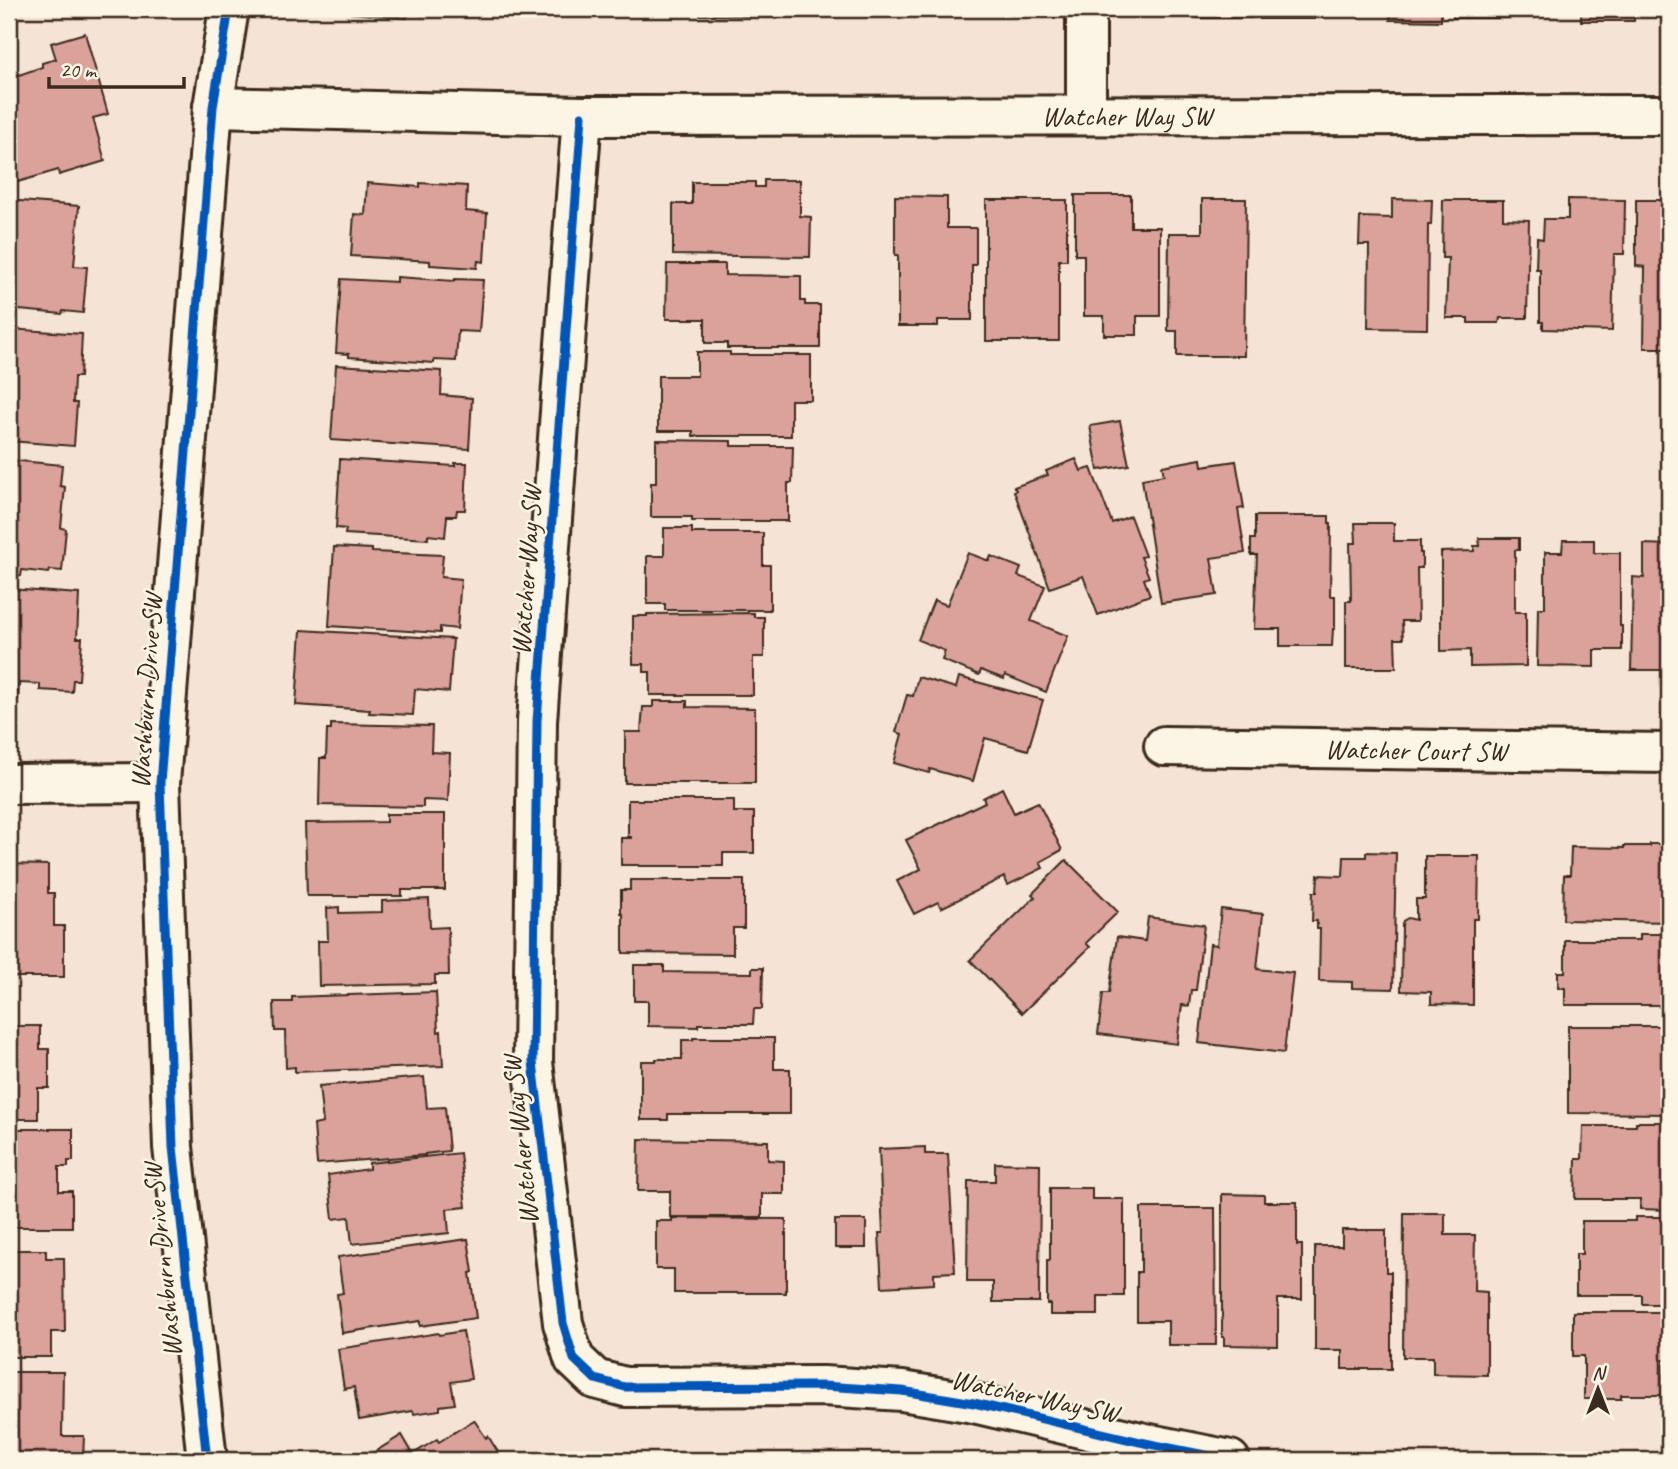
<svg xmlns="http://www.w3.org/2000/svg" width="1678" height="1469" font-family="Caveat,sans-serif">
	<style>
		.building { fill: #dba19b; stroke: #3b2a1e; stroke-width: 2 }
		.lines { fill: none; stroke-linecap: round; stroke-linejoin: round }
		.minor-casing { stroke: #3b2a1e; stroke-width: 44 }
		.tertiary-casing { stroke: #3b2a1e; stroke-width: 44 }
		.minor { stroke: #fcf5e5; stroke-width: 38 }
		.tertiary { stroke: #fcf5e5; stroke-width: 38 }
		.cycleway-casing { stroke: #fcf5e5; stroke-width: 13 }
		.cycleway { stroke: #0057b8; stroke-width: 9 }
		.labels { text-anchor: middle; dominant-baseline: central; stroke-width: 5; stroke-linejoin: round; paint-order: stroke }
		.street-label { font-size: 28px; fill: #3b2a1e; stroke: #fcf5e5 }
	</style>
	<rect width="100%" height="100%" fill="#f5e4d6"/>
	<filter id="ink" filterUnits="userSpaceOnUse"><feTurbulence type="fractalNoise" baseFrequency=".0143" numOctaves="2"/><feDisplacementMap in="SourceGraphic" scale="14" xChannelSelector="R" yChannelSelector="G"/><feConvolveMatrix kernelMatrix="1 2 1 2 8 2 1 2 1" color-interpolation-filters="sRGB"/></filter>
	<g filter="url(#ink)">
		<g class="building">
			<polygon points="352,9 408,9 407,18 351,13"/>
			<polygon points="419,9 476,9 476,16 419,15"/>
			<polygon points="533,9 581,9 581,15 533,16"/>
			<rect x="590" y="9" width="47" height="5"/>
			<polygon points="700,9 754,9 754,16 700,15"/>
			<rect x="765" y="9" width="49" height="8"/>
			<rect x="872" y="9" width="56" height="6"/>
			<rect x="942" y="9" width="53" height="3"/>
			<rect x="1197" y="9" width="55" height="9"/>
			<rect x="1260" y="9" width="54" height="10"/>
			<polygon points="1391,9 1441,9 1441,21 1390,20"/>
			<rect x="1453" y="9" width="57" height="9"/>
			<rect x="1581" y="9" width="53" height="12"/>
			<polygon points="85,33 108,114 93,118 105,161 59,175 58,170 18,182 11,156 9,157 9,67 13,66 16,76 42,67 42,63 56,59 51,43"/>
			<polygon points="764,180 800,180 800,216 811,217 810,257 673,255 673,204 692,204 692,182 755,182 755,187 764,187"/>
			<polygon points="367,183 420,187 420,183 467,186 466,211 487,213 484,262 478,261 477,268 430,265 430,261 351,256 354,214 365,215"/>
			<polygon points="1075,195 1131,195 1131,227 1160,227 1160,316 1137,316 1137,335 1104,335 1104,316 1084,316 1084,255 1075,255"/>
			<polygon points="895,196 947,197 947,228 976,228 976,265 972,265 972,320 938,320 938,326 898,326 898,255 895,255"/>
			<polygon points="1202,199 1246,199 1244,356 1177,356 1177,331 1168,331 1169,233 1202,233"/>
			<polygon points="1392,199 1432,200 1431,225 1428,225 1427,329 1368,328 1369,245 1359,245 1360,217 1392,218"/>
			<polygon points="1568,199 1625,200 1624,254 1614,254 1612,331 1543,329 1543,322 1540,322 1540,269 1536,269 1537,238 1543,239 1544,219 1568,219"/>
			<polygon points="9,200 79,206 74,266 87,267 83,313 63,311 62,314 9,309"/>
			<polygon points="986,200 1067,200 1067,260 1059,260 1059,341 986,341"/>
			<polygon points="1443,200 1503,200 1503,219 1529,220 1527,318 1500,318 1499,323 1468,323 1468,318 1446,318 1448,258 1442,258"/>
			<polygon points="1636,200 1669,200 1669,348 1644,348 1645,267 1636,266"/>
			<polygon points="667,264 725,264 725,275 801,276 801,301 805,301 805,305 820,305 820,348 727,348 727,343 705,343 705,319 666,319"/>
			<polygon points="397,277 454,281 455,279 483,280 479,332 458,331 456,361 434,360 434,363 349,357 349,354 336,353 341,279 397,282"/>
			<polygon points="9,329 82,334 80,377 74,377 73,403 77,403 74,446 9,441"/>
			<polygon points="697,352 730,352 730,355 811,355 811,400 791,400 791,436 693,436 693,431 658,431 658,376 697,376"/>
			<polygon points="336,365 442,371 441,395 472,398 469,449 331,440"/>
			<polygon points="1120,421 1129,465 1098,470 1090,426"/>
			<polygon points="656,440 731,441 731,446 793,446 792,483 788,483 788,521 692,521 692,517 651,517 651,483 656,483"/>
			<polygon points="340,459 455,466 455,463 467,463 465,510 457,510 456,516 447,516 445,537 428,535 428,539 345,534 346,529 336,528"/>
			<polygon points="1076,459 1081,471 1091,468 1112,523 1130,516 1145,556 1141,557 1149,577 1144,579 1150,595 1098,615 1083,576 1050,588 1014,491 1016,490 1014,487 1048,475 1046,471"/>
			<polygon points="1201,459 1202,466 1236,461 1244,508 1238,509 1245,553 1211,558 1217,595 1161,603 1142,479 1164,475 1162,466"/>
			<polygon points="9,460 62,465 60,486 65,487 61,528 66,529 62,571 50,570 49,573 22,570 21,576 9,575"/>
			<polygon points="1255,516 1329,516 1329,523 1331,523 1330,596 1335,596 1335,629 1333,629 1332,646 1280,646 1280,629 1254,629 1257,555 1251,555 1251,539 1255,539"/>
			<polygon points="1355,523 1394,523 1394,541 1420,541 1420,553 1422,553 1422,568 1417,568 1418,621 1402,621 1403,639 1395,639 1396,668 1346,668 1346,601 1351,601 1350,543 1356,543"/>
			<polygon points="664,528 692,528 692,533 763,533 763,565 770,565 770,610 665,610 665,604 647,604 647,556 664,556"/>
			<polygon points="1479,538 1519,538 1519,550 1515,550 1515,612 1526,612 1526,666 1470,667 1470,650 1441,651 1441,552 1474,551 1474,546 1480,546"/>
			<polygon points="1563,540 1594,540 1594,553 1620,553 1620,626 1622,626 1622,650 1594,650 1594,667 1537,666 1538,608 1545,608 1545,552 1562,552"/>
			<polygon points="1644,544 1669,545 1669,670 1631,670 1633,577 1644,578"/>
			<polygon points="334,547 372,549 372,552 443,555 441,577 461,579 457,629 440,627 440,633 329,626"/>
			<polygon points="968,553 989,561 991,556 1021,568 1018,576 1045,586 1031,621 1068,636 1046,692 1005,675 1004,679 981,670 979,675 942,660 945,651 918,640 934,600 947,605"/>
			<polygon points="9,589 79,594 77,638 82,638 79,680 73,680 72,692 40,690 40,684 19,683 18,699 9,699"/>
			<polygon points="754,613 754,617 764,617 764,657 753,657 753,695 650,695 650,672 644,672 644,664 633,664 633,616 647,616 647,614"/>
			<polygon points="301,630 453,639 449,692 415,689 413,715 369,713 370,710 296,705"/>
			<polygon points="918,677 956,688 959,677 1043,700 1028,750 985,738 973,781 930,769 929,773 894,763 902,734 896,732 907,695 913,696"/>
			<polygon points="653,701 687,701 687,707 755,708 755,783 625,783 625,732 641,732 643,707 653,707"/>
			<polygon points="331,724 432,726 431,752 450,753 448,801 423,800 423,807 319,805 320,758 326,758 327,730 331,730"/>
			<polygon points="1002,788 1014,813 1038,802 1062,850 1040,862 1043,868 1008,885 1004,877 941,908 938,902 914,914 897,881 921,869 906,840 985,802 983,798"/>
			<polygon points="628,800 734,800 734,812 754,812 754,853 723,853 723,866 639,866 639,865 621,865 621,838 631,838 631,837 628,837"/>
			<polygon points="386,814 445,814 445,890 402,890 402,896 307,896 305,823 386,822"/>
			<polygon points="1650,844 1669,844 1669,922 1563,920 1564,875 1570,875 1571,847 1624,848 1624,846 1650,846"/>
			<polygon points="1366,852 1396,853 1393,989 1352,988 1352,982 1319,981 1320,929 1317,929 1317,921 1312,921 1313,892 1317,892 1318,875 1343,876 1344,857 1366,857"/>
			<polygon points="1425,856 1479,856 1478,919 1473,919 1473,1005 1431,1004 1431,992 1401,991 1402,925 1403,921 1408,918 1416,920 1416,899 1425,899"/>
			<polygon points="1066,860 1118,912 1086,943 1090,947 1022,1013 970,960 1035,897 1032,894"/>
			<polygon points="9,864 48,865 48,893 54,893 54,926 64,926 64,977 9,977"/>
			<polygon points="630,880 744,880 744,928 733,928 733,954 623,953 623,914 621,914 621,890 630,890"/>
			<polygon points="429,899 430,928 448,927 449,975 435,975 435,984 319,986 318,941 328,941 327,908 339,907 339,913 382,912 382,901"/>
			<polygon points="1221,909 1263,914 1257,969 1293,973 1284,1053 1199,1043 1210,944 1217,945"/>
			<polygon points="1148,917 1204,925 1196,990 1191,990 1189,1006 1182,1005 1177,1044 1098,1034 1103,993 1109,993 1117,937 1145,941"/>
			<polygon points="1640,934 1669,934 1669,1007 1659,1007 1659,1005 1565,1005 1565,988 1558,988 1558,972 1565,972 1565,940 1640,940"/>
			<polygon points="634,965 664,965 664,972 752,973 752,968 763,968 762,1009 754,1009 753,1024 698,1024 698,1027 648,1026 648,1001 634,1001"/>
			<polygon points="436,992 438,1032 441,1031 443,1066 295,1072 295,1067 286,1068 285,1031 275,1031 274,1002 292,1002 292,997"/>
			<polygon points="9,1026 40,1026 40,1049 49,1049 49,1088 38,1088 38,1119 9,1119"/>
			<polygon points="1568,1026 1669,1026 1669,1114 1568,1113"/>
			<polygon points="693,1038 774,1038 774,1069 790,1069 790,1114 668,1114 668,1120 641,1120 641,1061 656,1061 656,1059 682,1059 682,1040 693,1040"/>
			<polygon points="424,1077 427,1108 445,1107 449,1151 425,1154 425,1155 317,1164 314,1125 323,1123 319,1086"/>
			<polygon points="1636,1122 1669,1122 1669,1210 1640,1209 1640,1199 1575,1199 1576,1159 1582,1159 1583,1126 1636,1126"/>
			<polygon points="9,1129 73,1129 73,1161 68,1161 68,1167 59,1167 59,1191 72,1191 72,1227 9,1227"/>
			<polygon points="639,1139 768,1141 768,1160 784,1161 784,1194 762,1194 762,1217 670,1217 670,1191 638,1191"/>
			<polygon points="925,1147 925,1154 948,1154 955,1272 934,1273 934,1284 882,1287 879,1233 883,1233 879,1149"/>
			<polygon points="460,1153 466,1207 447,1209 449,1233 352,1244 349,1217 333,1219 328,1175 369,1169 369,1163"/>
			<polygon points="995,1163 1040,1164 1039,1302 993,1302 993,1282 967,1282 968,1181 995,1181"/>
			<polygon points="1050,1188 1092,1188 1092,1199 1124,1199 1124,1296 1098,1296 1098,1315 1050,1315 1050,1304 1047,1304 1047,1260 1050,1260"/>
			<polygon points="1222,1194 1264,1195 1264,1202 1297,1202 1297,1245 1302,1245 1302,1299 1278,1299 1278,1346 1224,1345 1224,1337 1222,1337"/>
			<polygon points="1141,1208 1215,1208 1216,1345 1168,1345 1168,1321 1137,1321 1137,1272 1141,1272"/>
			<polygon points="1404,1213 1445,1213 1445,1235 1475,1235 1474,1291 1487,1292 1487,1375 1433,1374 1433,1357 1403,1357"/>
			<polygon points="1635,1217 1669,1217 1669,1304 1642,1304 1642,1295 1576,1295 1576,1254 1582,1254 1582,1221 1635,1221"/>
			<polygon points="672,1218 786,1219 786,1293 674,1293 674,1269 656,1269 656,1221 672,1221"/>
			<rect x="835" y="1220" width="31" height="28"/>
			<polygon points="1342,1230 1386,1230 1386,1272 1391,1272 1391,1369 1342,1369 1342,1350 1315,1350 1315,1246 1342,1246"/>
			<polygon points="468,1239 473,1272 470,1273 476,1318 420,1326 420,1321 342,1333 337,1294 343,1293 338,1257"/>
			<polygon points="9,1250 46,1250 46,1258 64,1258 65,1332 51,1332 51,1357 9,1357"/>
			<polygon points="1573,1312 1669,1312 1669,1360 1663,1360 1663,1395 1621,1395 1621,1399 1584,1399 1584,1356 1573,1356"/>
			<polygon points="463,1331 471,1379 451,1382 455,1404 440,1406 440,1410 414,1414 413,1411 359,1420 354,1387 344,1389 338,1349 438,1333 439,1335"/>
			<polygon points="9,1372 63,1372 62,1436 84,1436 83,1460 9,1460"/>
			<polygon points="474,1420 486,1438 488,1436 503,1460 367,1460 375,1455 373,1453 402,1435 413,1454 437,1439 439,1442"/>
		</g>
		<g class="lines">
			<g class="minor-casing">
				<g id="minor">
					<polyline points="1086,9 1086,115"/>
					<path id="s1" d="M213,107l369,9 1087,-1"/>
					<polyline points="582,116 537,721 533,1062 563,1323 574,1359 595,1379 625,1387 823,1386 902,1391 974,1403 1140,1442 1230,1460"/>
					<path id="s2" d="M1164,746l505,7"/>
					<polyline points="9,784 160,783"/>
				</g>
			</g>
			<g class="tertiary-casing">
				<polyline id="tertiary" points="207,1460 173,1147 160,783 213,107 229,9"/>
			</g>
			<use href="#minor" class="minor"/>
			<use href="#tertiary" class="tertiary"/>
			<g class="cycleway-casing">
				<g id="cycleway">
					<polyline points="582,116 537,721 533,1062 563,1323 574,1359 595,1379 625,1387 823,1386 902,1391 974,1403 1140,1442 1230,1460"/>
					<polyline points="207,1460 173,1147 160,783 213,107 229,9"/>
				</g>
			</g>
			<use href="#cycleway" class="cycleway"/>
		</g>
	</g>
	<g class="labels">
		<g class="street-label">
			<text stroke="none"><textPath href="#s1" startOffset="914">Watcher Way SW</textPath></text>
			<text transform="translate(526 570) rotate(-86)">Watcher Way SW</text>
			<text transform="translate(146 691) rotate(-86)">Washburn Drive SW</text>
			<text stroke="none"><textPath href="#s2" startOffset="252">Watcher Court SW</textPath></text>
			<text transform="translate(520 1140) rotate(-96)">Watcher Way SW</text>
			<text transform="translate(162 1260) rotate(-96)">Washburn Drive SW</text>
			<text transform="translate(1035 1396) rotate(12)">Watcher Way SW</text>
		</g>
	</g>
	<rect width="1678" height="1469" fill="none" stroke="#fcf5e5" stroke-width="35"/>
	<rect x="18" y="18" width="1643" height="1434" fill="none" stroke="#3b2a1e" stroke-width="2.5" filter="url(#ink)"/>
	<g transform="translate(1598 1389)" stroke="#fcf5e5" stroke-width="5" paint-order="stroke">
	<path d="M0-5L12 26L0 18L-12 26Z" fill="#3b2a1e"/>
	<text y="-10" font-size="19" font-weight="bold" text-anchor="middle" fill="#3b2a1e">N</text>
	</g>
	<path d="M49 77v10h135v-10" fill="none" stroke="#3b2a1e" stroke-width="3.5"/>
	<text x="60" y="77" font-size="21" fill="#3b2a1e" stroke="#fcf5e5" stroke-width="5" paint-order="stroke">20 m</text>
</svg>
